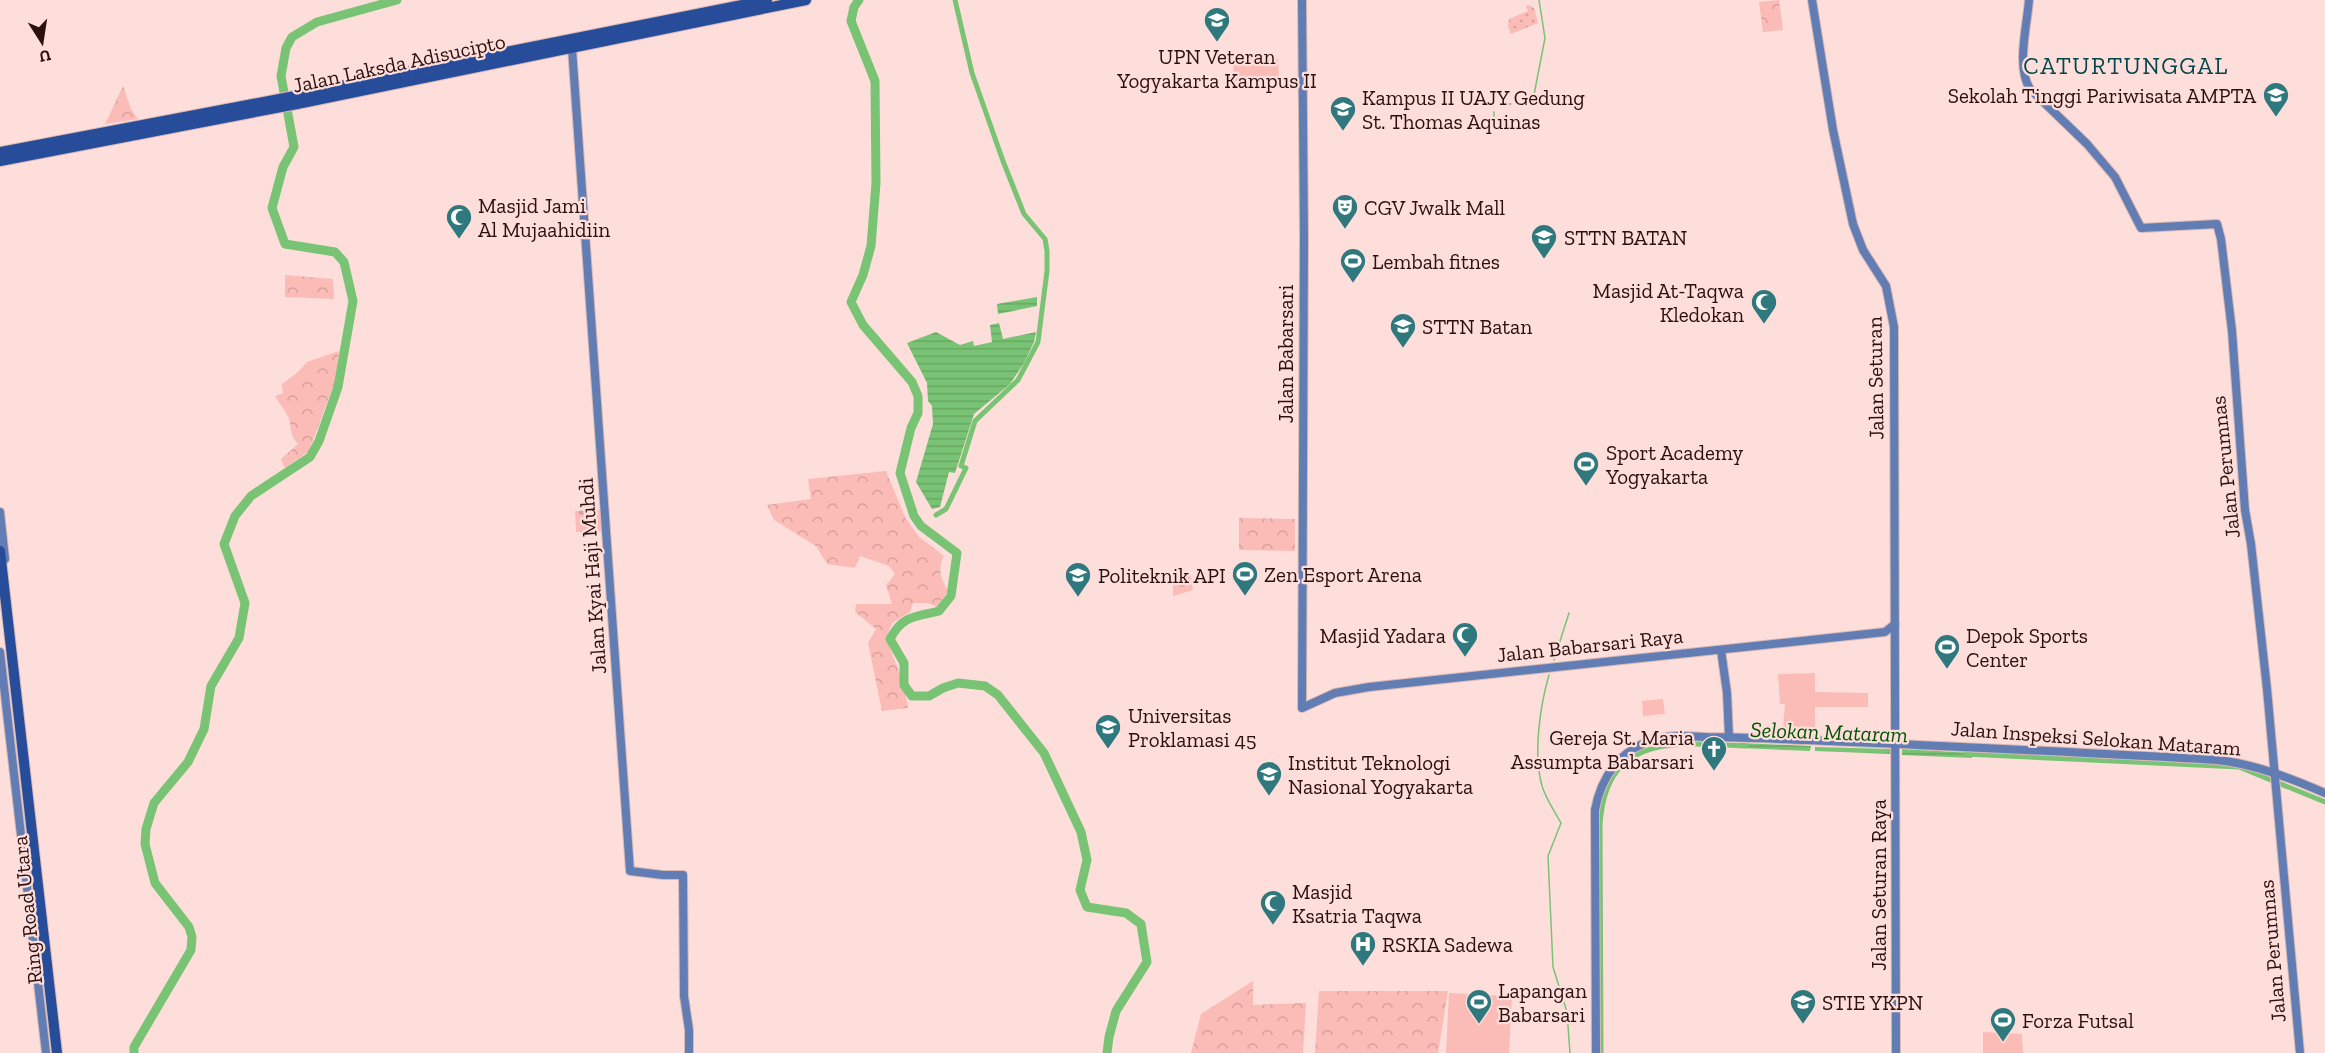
<svg xmlns="http://www.w3.org/2000/svg" width="2325" height="1053" font-family="'Zilla Slab',serif">
	<style>
		.grass { fill: #fbbbb7 }
		.forest { fill: url(#forest-crowns) }
		.cemetery { fill: url(#cemetery-stones) }
		.garden { fill: url(#garden-dots) }
		.water { fill: url(#water-rules) }
		.lines { fill: none; stroke-linecap: round; stroke-linejoin: round }
		.stream { stroke: #79c374; stroke-width: 1.5 }
		.canal { stroke: #79c374; stroke-width: 5 }
		.river { stroke: #79c374; stroke-width: 9 }
		.secondary-casing { stroke: #d8b9b6; stroke-width: 10 }
		.highway-casing { stroke: #d8b9b6; stroke-width: 12 }
		.secondary { stroke: #617db4; stroke-width: 8 }
		.highway { stroke: #274c99; stroke-width: 10 }
		.labels { text-anchor: middle; dominant-baseline: central; stroke-width: 4.5; stroke-linejoin: round; paint-order: stroke }
		.poi-label { font-size: 21px; fill: #2b1010; stroke: #fededb; text-anchor: start }
		.street-label { font-size: 21px; fill: #2b1010; stroke: #fededb }
		.water-label { font-size: 22px; font-style: italic; fill: #005402; stroke: #fededb }
		.quarter-label { font-size: 24px; letter-spacing: 1.5px; fill: #02454a; stroke: #fededb }
	</style>
	<defs>
		<pattern id="forest-crowns" width="20" height="18" patternUnits="userSpaceOnUse" patternTransform="scale(1.5)"><rect width="20" height="18" fill="#fbbbb7"/><path d="M2 6a3 3 0 1 1 6 0M12 15a3 3 0 1 1 6 0" fill="none" stroke="#d7a09c"/></pattern>
		<pattern id="cemetery-stones" width="16" height="16" patternUnits="userSpaceOnUse" patternTransform="scale(1.5)"><rect width="16" height="16" fill="#fbbbb7"/><path d="M2 7V4a2 2 0 0 1 4 0v3zM10 15v-3a2 2 0 0 1 4 0v3z" fill="#d7a09c"/></pattern>
		<pattern id="garden-dots" width="8" height="8" patternUnits="userSpaceOnUse" patternTransform="scale(1.5)"><rect width="8" height="8" fill="#fbbbb7"/><path d="M2 2h.1M6 6h.1" fill="none" stroke="#d7a09c" stroke-width="1.8" stroke-linecap="round"/></pattern>
		<pattern id="water-rules" width="6" height="5" patternUnits="userSpaceOnUse" patternTransform="scale(1.5)"><rect width="6" height="5" fill="#79c374"/><path d="M0 2.5h6" fill="none" stroke="#69a663"/></pattern>
	</defs>
	<rect width="100%" height="100%" fill="#fededb"/>
	<g class="grass">
		<polygon points="1234,56 1278,59 1279,82 1233,81"/>
		<polygon points="1815,673 1815,692 1868,693 1868,707 1815,707 1815,729 1783,729 1785,704 1780,704 1778,674"/>
		<polygon points="1663,699 1665,714 1643,716 1642,701"/>
		<polygon points="1449,993 1512,996 1509,1053 1446,1053"/>
		<polygon points="1983,1032 2022,1034 2023,1053 1983,1053"/>
	</g>
	<g class="forest">
		<polygon points="1779,0 1783,30 1763,32 1759,2"/>
		<polygon points="123,86 131,109 138,119 105,124"/>
		<polygon points="285,275 333,279 334,299 285,297"/>
		<path d="M339,351l-4,31 -26,69 -24,17 -4,-9 17,-15c-7,-8 -7,-12 -8,-22 -2,-8 -11,-19 -15,-26l8,-3 -1,-9 15,-11 10,-11z"/>
		<path d="M886,471l19,46 13,19 26,20c-7,13 -3,23 4,35l-11,16 -9,-4h-15l-3,9 -18,11 -6,15 18,47 4,23 -26,3 -14,-68 8,-14 -21,-17 1,-8h36l-6,-19 9,-11 -6,-8 -29,-10 -5,12 -28,-4 -11,-18 -42,-26 -7,-15 44,-6 -3,-20z"/>
		<polygon points="1239,518 1295,519 1295,551 1239,550"/>
		<polygon points="1253,981 1253,1005 1306,1003 1303,1053 1191,1053 1201,1014"/>
		<polygon points="1319,991 1448,991 1438,1053 1315,1053"/>
	</g>
	<g class="cemetery">
		<polygon points="604,510 605,531 576,532 575,511"/>
		<polygon points="1173,571 1190,572 1193,590 1173,596"/>
	</g>
	<polygon class="garden" points="1530,5 1534,8 1538,23 1511,34 1508,27 1509,19 1528,11 1526,6"/>
	<g class="water">
		<polygon points="1037,297 1037,306 998,314 997,304"/>
		<polygon points="999,323 1003,339 1036,332 1034,342 1024,363 1010,384 974,414 955,473 949,472 940,507 932,509 916,482 933,424 932,406 928,401 927,383 907,343 936,332 960,345 973,341 974,346 992,342 990,325"/>
		<polygon points="1740,743 1811,746 1810,751 1740,748"/>
		<polygon points="1815,747 1891,749 1891,754 1815,751"/>
		<polygon points="1902,749 1972,753 1972,758 1902,755"/>
	</g>
	<g class="lines">
		<g class="stream">
			<polyline points="1502,104 1511,104"/>
			<polyline points="1522,104 1530,103 1533,100 1545,38 1539,0"/>
			<polyline points="1494,117 1494,112"/>
			<polyline points="1554,660 1569,613"/>
			<path d="M1549,675c-9,31 -16,79 -7,111 4,13 13,26 19,37l-13,33 5,111 14,45 3,41"/>
		</g>
		<g class="canal">
			<polyline points="936,515 946,509 966,468 961,466 975,421 1018,380 1038,342 1047,271 1047,251 1045,239 1024,214 1003,161 972,73 955,0"/>
			<polyline points="1965,754 2239,767 2325,802"/>
			<path d="M1601,1053l-1,-228c6,-93 76,-82 146,-79"/>
		</g>
		<g class="river">
			<path d="M859,0l-5,7 -3,14 24,60 1,102 -5,63 -8,29 -12,27 12,23 49,57 6,14v17l-7,15 -11,45 14,43 7,10 36,27 -6,43 -12,15c-24,6 -36,4 -49,28l14,24v22l8,11h17l14,-8 15,-5 27,3 13,9 46,58 37,79 6,28 -7,30 7,17 39,6 15,11 6,38 -31,49 -7,26 -2,16"/>
			<polyline points="134,1053 134,1047 191,950 192,937 189,927 155,883 145,844 146,829 154,803 188,762 204,729 211,686 239,638 245,603 224,544 235,516 251,496 310,457 319,441 338,387 353,301 344,262 335,252 285,244 272,208 283,167 294,147 281,76 286,48 292,37 317,22 397,0"/>
		</g>
		<g class="secondary-casing">
			<g id="secondary">
				<polyline points="1302,0 1304,236 1302,708 1335,693 1369,687 1885,632 1895,624"/>
				<polyline points="1812,0 1833,130 1853,224 1863,250 1886,286 1894,327 1896,1053"/>
				<path d="M2029,0c-2,26 -13,67 1,89l57,55 28,33 26,51 76,-4 4,15 11,92 13,179 6,34 16,145 33,364"/>
				<polyline points="572,48 630,871 663,875 683,875 684,996 689,1030 689,1053"/>
				<polyline points="0,512 5,559"/>
				<polyline points="1721,650 1727,693 1729,737"/>
				<polyline points="0,652 46,1053"/>
				<path d="M1596,1053l-1,-243c6,-33 25,-60 58,-70 17,-6 36,-4 54,-3 34,0 67,2 100,3 137,6 274,12 410,20 38,4 73,18 108,33"/>
			</g>
		</g>
		<g class="highway-casing">
			<g id="highway">
				<polyline points="0,152 295,96 410,71 767,0"/>
				<polyline points="0,161 297,104 806,0"/>
				<polyline points="0,551 57,1053"/>
			</g>
		</g>
		<use href="#secondary" class="secondary"/>
		<use href="#highway" class="highway"/>
	</g>
	<defs>
		<g id="university-pin" transform="scale(1.35)"><path d="M0 17L-7.5 6A9.5 9.5 0 1 1 7.5 6Z" fill="#2f787e" stroke="#fededb"/><path d="M0-5L7-2L0 1L-7-2ZM-4 1L0 2.5L4 1V4Q0 6-4 4Z" fill="#fff"/></g>
		<g id="theatre-pin" transform="scale(1.35)"><path d="M0 17L-7.5 6A9.5 9.5 0 1 1 7.5 6Z" fill="#2f787e" stroke="#fededb"/><path d="M-5-5.5Q0-4 5-5.5V0Q5 5 0 6Q-5 5-5 0ZM-3.3-2.5H-1v1.5H-3.3ZM1-2.5H3.3v1.5H1ZM-2.8 1Q0 5.5 2.8 1Z" fill="#fff"/></g>
		<g id="mosque-pin" transform="scale(1.35)"><path d="M0 17L-7.5 6A9.5 9.5 0 1 1 7.5 6Z" fill="#2f787e" stroke="#fededb"/><path d="M3.5-4.9A6 6 0 1 0 3.5 4.9A5 5 0 1 1 3.5-4.9Z" fill="#fff"/></g>
		<g id="stadium-pin" transform="scale(1.35)"><path d="M0 17L-7.5 6A9.5 9.5 0 1 1 7.5 6Z" fill="#2f787e" stroke="#fededb"/><path d="M0-5a6.5 5 0 1 0 0 10a6.5 5 0 1 0 0-10ZM-3.5-1.8h7v3.6h-7Z" fill="#fff"/></g>
		<g id="church-pin" transform="scale(1.35)"><path d="M0 17L-7.5 6A9.5 9.5 0 1 1 7.5 6Z" fill="#2f787e" stroke="#fededb"/><path d="M-1.2-6h2.4v3.5h3.3v2.4h-3.3V6h-2.4V-.1h-3.3v-2.4h3.3Z" fill="#fff"/></g>
		<g id="hospital-pin" transform="scale(1.35)"><path d="M0 17L-7.5 6A9.5 9.5 0 1 1 7.5 6Z" fill="#2f787e" stroke="#fededb"/><path d="M-5-5h3v3.5h4V-5h3V5h-3V1.5h-4V5h-3Z" fill="#fff"/></g>
	</defs>
	<g fill-rule="evenodd">
		<use href="#university-pin" x="1217" y="20"/>
		<use href="#university-pin" x="2276" y="95"/>
		<use href="#university-pin" x="1343" y="109"/>
		<use href="#theatre-pin" x="1345" y="207"/>
		<use href="#mosque-pin" x="459" y="217"/>
		<use href="#university-pin" x="1544" y="237"/>
		<use href="#stadium-pin" x="1353" y="261"/>
		<use href="#mosque-pin" x="1764" y="302"/>
		<use href="#university-pin" x="1403" y="326"/>
		<use href="#stadium-pin" x="1586" y="464"/>
		<use href="#stadium-pin" x="1245" y="574"/>
		<use href="#university-pin" x="1078" y="575"/>
		<use href="#mosque-pin" x="1465" y="635"/>
		<use href="#stadium-pin" x="1947" y="647"/>
		<use href="#university-pin" x="1108" y="727"/>
		<use href="#church-pin" x="1714" y="749"/>
		<use href="#university-pin" x="1269" y="774"/>
		<use href="#mosque-pin" x="1273" y="903"/>
		<use href="#hospital-pin" x="1363" y="944"/>
		<use href="#stadium-pin" x="1479" y="1002"/>
		<use href="#university-pin" x="1803" y="1002"/>
		<use href="#stadium-pin" x="2003" y="1020"/>
	</g>
	<g class="labels">
		<g class="poi-label">
			<text x="1217" y="56" text-anchor="middle">UPN Veteran<tspan x="1217" dy="24">Yogyakarta Kampus II</tspan></text>
			<text x="2256" y="95" text-anchor="end">Sekolah Tinggi Pariwisata AMPTA</text>
			<text x="1362" y="97">Kampus II UAJY Gedung<tspan x="1362" dy="24">St. Thomas Aquinas</tspan></text>
			<text x="478" y="205">Masjid Jami<tspan x="478" dy="24">Al Mujaahidiin</tspan></text>
			<text x="1364" y="207">CGV Jwalk Mall</text>
			<text x="1564" y="237">STTN BATAN</text>
			<text x="1372" y="261">Lembah fitnes</text>
			<text x="1744" y="290" text-anchor="end">Masjid At-Taqwa<tspan x="1744" dy="24">Kledokan</tspan></text>
			<text x="1422" y="326">STTN Batan</text>
			<text x="1606" y="452">Sport Academy<tspan x="1606" dy="24">Yogyakarta</tspan></text>
			<text x="1264" y="574">Zen Esport Arena</text>
			<text x="1098" y="575">Politeknik API</text>
			<text x="1446" y="635" text-anchor="end">Masjid Yadara</text>
			<text x="1966" y="635">Depok Sports<tspan x="1966" dy="24">Center</tspan></text>
			<text x="1128" y="715">Universitas<tspan x="1128" dy="24">Proklamasi 45</tspan></text>
			<text x="1694" y="737" text-anchor="end">Gereja St. Maria<tspan x="1694" dy="24">Assumpta Babarsari</tspan></text>
			<text x="1288" y="762">Institut Teknologi<tspan x="1288" dy="24">Nasional Yogyakarta</tspan></text>
			<text x="1292" y="891">Masjid<tspan x="1292" dy="24">Ksatria Taqwa</tspan></text>
			<text x="1382" y="944">RSKIA Sadewa</text>
			<text x="1498" y="990">Lapangan<tspan x="1498" dy="24">Babarsari</tspan></text>
			<text x="1822" y="1002">STIE YKPN</text>
			<text x="2022" y="1020">Forza Futsal</text>
		</g>
		<g class="street-label">
			<text transform="translate(399 63) rotate(-12)">Jalan Laksda Adisucipto</text>
			<text transform="translate(1285 354) rotate(-90)">Jalan Babarsari</text>
			<text transform="translate(1875 378) rotate(-91)">Jalan Seturan</text>
			<text transform="translate(2225 467) rotate(-96)">Jalan Perumnas</text>
			<text transform="translate(592 576) rotate(-94)">Jalan Kyai Haji Muhdi</text>
			<text transform="translate(1590 645) rotate(-6)">Jalan Babarsari Raya</text>
			<text transform="translate(2096 738) rotate(4)">Jalan Inspeksi Selokan Mataram</text>
			<text transform="translate(1878 885) rotate(-90)">Jalan Seturan Raya</text>
			<text transform="translate(27 910) rotate(-96)">Ring Road Utara</text>
			<text transform="translate(2272 951) rotate(-95)">Jalan Perumnas</text>
		</g>
		<g class="water-label">
			<text transform="translate(1829 732) rotate(2)">Selokan Mataram</text>
		</g>
		<g class="quarter-label">
			<text x="2126" y="65">CATURTUNGGAL</text>
		</g>
	</g>
	<g transform="translate(42 42) rotate(168)" stroke="#fededb" stroke-width="4.5" paint-order="stroke">
	<path d="M0-4.5L10 22L0 15L-10 22Z" fill="#2b1010"/>
	<text y="-9" font-size="16" font-weight="bold" text-anchor="middle" fill="#2b1010">U</text>
	</g>
</svg>
